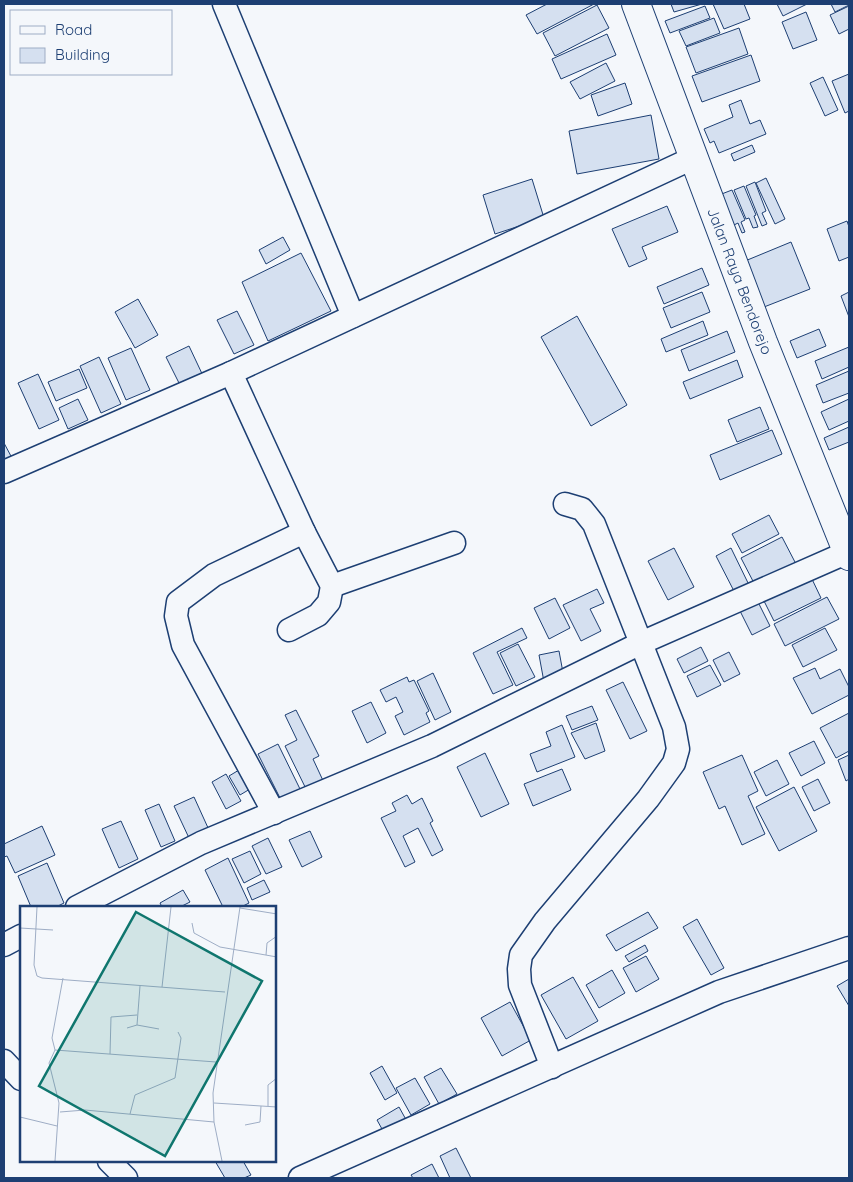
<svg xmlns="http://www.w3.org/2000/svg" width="853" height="1182" font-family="Quicksand,sans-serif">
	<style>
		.building { fill: #d5e0f0; stroke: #1d3f73 }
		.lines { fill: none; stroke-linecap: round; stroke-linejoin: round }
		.minor-casing { stroke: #1d3f73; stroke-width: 25 }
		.major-casing { stroke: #1d3f73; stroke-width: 30 }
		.minor { stroke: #f4f7fb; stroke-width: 22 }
		.major { stroke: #f4f7fb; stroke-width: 28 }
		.labels { text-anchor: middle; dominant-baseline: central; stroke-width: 4; stroke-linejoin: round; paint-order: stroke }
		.street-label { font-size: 15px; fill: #1d3f73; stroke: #f4f7fb }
		.inset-road { fill: none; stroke: #9eadc5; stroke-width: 1 }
		.view { fill: #0f766e; fill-opacity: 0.15; stroke: #0f766e; stroke-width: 2.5 }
		.inset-edge { fill: none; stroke: #1d3f73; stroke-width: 2.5 }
	</style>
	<rect width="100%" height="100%" fill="#f4f7fb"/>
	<g class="building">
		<polygon points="547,4 594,4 537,34 526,15"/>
		<polygon points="671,4 702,4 674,12"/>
		<polygon points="713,4 744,4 750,19 724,29"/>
		<polygon points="777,4 807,4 783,16"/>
		<polygon points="831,4 849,4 849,5 835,12"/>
		<polygon points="597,5 609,28 555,56 543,33"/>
		<polygon points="705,6 710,18 670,33 665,21"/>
		<polygon points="849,6 849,29 839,34 830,15"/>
		<polygon points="806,12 817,40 793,49 782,22"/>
		<polygon points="714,18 720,33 686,46 679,31"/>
		<polygon points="739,28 748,54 696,73 686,47"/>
		<polygon points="607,34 616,55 561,79 552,59"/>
		<polygon points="751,55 760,81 702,102 692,76"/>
		<polygon points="606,63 615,81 580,99 570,82"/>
		<polygon points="849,74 849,111 845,113 832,81"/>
		<polygon points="823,77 838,110 825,116 810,83"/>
		<polygon points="625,83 632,104 598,116 591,95"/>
		<polygon points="741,100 750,124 760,120 766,134 719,153 714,141 710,143 704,129 733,117 729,105"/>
		<polygon points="651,115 659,159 577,174 569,131"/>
		<polygon points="752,145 755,152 734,161 731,154"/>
		<polygon points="766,178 785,219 775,224 756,183"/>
		<polygon points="532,179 544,218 495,234 483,195"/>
		<polygon points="755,182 766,211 762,213 767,224 762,226 746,186"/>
		<polygon points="744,186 756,215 754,216 758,227 753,228 749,218 746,219 734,190"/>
		<polygon points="732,190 745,220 741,222 745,232 742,233 738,223 732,226 719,195"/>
		<polygon points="667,206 678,232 642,247 647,259 629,267 612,229"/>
		<polygon points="847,221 849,227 849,257 839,261 827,229"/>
		<polygon points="283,237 290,250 266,264 259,250"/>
		<polygon points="791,242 810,289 764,307 745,261"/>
		<polygon points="301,253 331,311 268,341 242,282"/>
		<polygon points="702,268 709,285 664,304 657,287"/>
		<polygon points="702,292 710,312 671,328 663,308"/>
		<polygon points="849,292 849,317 841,296"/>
		<polygon points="138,299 158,335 135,348 115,312"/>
		<polygon points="237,311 254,345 234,354 217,320"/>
		<polygon points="577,316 627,405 591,426 541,337"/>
		<polygon points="703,321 708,335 666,352 661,339"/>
		<polygon points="819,329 826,346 797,358 790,341"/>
		<polygon points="727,331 735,352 689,371 681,350"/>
		<polygon points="189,346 205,380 183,391 166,357"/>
		<polygon points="849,347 849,367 822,379 815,361"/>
		<polygon points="131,348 150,390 126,400 108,358"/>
		<polygon points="99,357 121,404 101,413 80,366"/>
		<polygon points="737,360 743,377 690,399 683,382"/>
		<polygon points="79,369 87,388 56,401 48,382"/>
		<polygon points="849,371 849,393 823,403 816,385"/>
		<polygon points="38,374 59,420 39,429 18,383"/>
		<polygon points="78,399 88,420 68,429 59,408"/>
		<polygon points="849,399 849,421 829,430 821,412"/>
		<polygon points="760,407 769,429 737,442 728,420"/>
		<polygon points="849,427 849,442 829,450 824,438"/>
		<polygon points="772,430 782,454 720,480 710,455"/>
		<polygon points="4,443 12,458 4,462"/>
		<polygon points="769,515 779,534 742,553 732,534"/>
		<polygon points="782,537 796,564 755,585 741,558"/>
		<polygon points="674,548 694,587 668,600 648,561"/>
		<polygon points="731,548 750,587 736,595 716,556"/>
		<polygon points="811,577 821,598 774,621 764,601"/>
		<polygon points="597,589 604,603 590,609 601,631 581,641 563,605"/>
		<polygon points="755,596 770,626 752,635 737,605"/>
		<polygon points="827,597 839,619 785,646 774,624"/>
		<polygon points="555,598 570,628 549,639 534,608"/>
		<polygon points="522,628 527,638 497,652 513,685 493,694 473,653"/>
		<polygon points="825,628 837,650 803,667 792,645"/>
		<polygon points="518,644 535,677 516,686 500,653"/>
		<polygon points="701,647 708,661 684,673 677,659"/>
		<polygon points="559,651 564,678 544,682 539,655"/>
		<polygon points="729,652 740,674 724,682 713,660"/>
		<polygon points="710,665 721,685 697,697 687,676"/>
		<polygon points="815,668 820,679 840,669 849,687 849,695 812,714 793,678"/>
		<polygon points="433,673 451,712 435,720 417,681"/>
		<polygon points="407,677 409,682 414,680 429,711 426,713 430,722 404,735 395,716 403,712 396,697 386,702 380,690"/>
		<polygon points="623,682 647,731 630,739 606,690"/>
		<polygon points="371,702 386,733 367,743 352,711"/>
		<polygon points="592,706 598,720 572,730 566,716"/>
		<polygon points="296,710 319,756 313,759 326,787 309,795 285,746 297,740 285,715"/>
		<polygon points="849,713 849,751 836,758 820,728"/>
		<polygon points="596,723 605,751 585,759 571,733"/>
		<polygon points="562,725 575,757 537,772 530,754 551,746 546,732"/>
		<polygon points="814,741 825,763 801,776 789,753"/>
		<polygon points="278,744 300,789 280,798 258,754"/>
		<polygon points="485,753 509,804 481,817 457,767"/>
		<polygon points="742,755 758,791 748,796 765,834 742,845 725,806 719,809 703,772"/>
		<polygon points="849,755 849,779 846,781 838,760"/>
		<polygon points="777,760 789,784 766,796 754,772"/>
		<polygon points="562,769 571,790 533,806 524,784"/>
		<polygon points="239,770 250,789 240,795 229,776"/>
		<polygon points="226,774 241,801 226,809 212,782"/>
		<polygon points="818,779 830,803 814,811 802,787"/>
		<polygon points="794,787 817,831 779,851 756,807"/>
		<polygon points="407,795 412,804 422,798 433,821 430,823 443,850 432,856 418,828 403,836 415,862 405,867 381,818 396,811 392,803"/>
		<polygon points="194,797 209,830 189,838 174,806"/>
		<polygon points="159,804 175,841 161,847 145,810"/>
		<polygon points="121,821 138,859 119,868 102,829"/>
		<polygon points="42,826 55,855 15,873 7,856 4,857 4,844"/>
		<polygon points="310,831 322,857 302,867 289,840"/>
		<polygon points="268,838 282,867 266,874 252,846"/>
		<polygon points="250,851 261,874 244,883 232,859"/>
		<polygon points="228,858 249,903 241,907 223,907 205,870"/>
		<polygon points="47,863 64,903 56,907 31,907 18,876"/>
		<polygon points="264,880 270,892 252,900 247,888"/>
		<polygon points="183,890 190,902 180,907 162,907 160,903"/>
		<polygon points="648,912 658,928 616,951 606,935"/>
		<polygon points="697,919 724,968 711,975 683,927"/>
		<polygon points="645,945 648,951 629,962 625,956"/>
		<polygon points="646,956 659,979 636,992 623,968"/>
		<polygon points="612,970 625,993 599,1008 586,985"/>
		<polygon points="573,977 598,1021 566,1039 541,995"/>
		<polygon points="849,979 849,1006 837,986"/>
		<polygon points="510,1002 531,1040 502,1056 481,1018"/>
		<polygon points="382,1066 397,1093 385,1100 370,1073"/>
		<polygon points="441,1068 457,1094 439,1104 424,1077"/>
		<polygon points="415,1078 430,1104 411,1115 396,1088"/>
		<polygon points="399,1107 409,1125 387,1138 377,1120"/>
		<polygon points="456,1148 471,1178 450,1178 440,1156"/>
		<polygon points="215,1161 243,1161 251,1175 244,1178 225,1178"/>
		<polygon points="432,1164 439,1178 413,1178 411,1175"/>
	</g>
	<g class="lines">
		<g class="minor-casing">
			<g id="minor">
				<polyline points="224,4 353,316"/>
				<polyline points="231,373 304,532 332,586 329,602 318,615 289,630"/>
				<polyline points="4,472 231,373 693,158"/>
				<polyline points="332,586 454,543"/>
				<polyline points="274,813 183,645 176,616 178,602 214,575 304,532"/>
				<polyline points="77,907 201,843 432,746 641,643 848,552"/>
				<polyline points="4,945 21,936"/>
				<polyline points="4,1061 21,1079"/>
				<polyline points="552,1067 520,985 519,969 521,955 545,921 648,799 674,763 678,749 674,727 594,524 582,509 565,504"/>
				<polyline points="109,1161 126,1178"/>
				<polyline points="300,1178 719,992 849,948"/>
			</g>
		</g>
		<g class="major-casing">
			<polyline id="major" points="636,4 763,342 849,556"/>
		</g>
		<use href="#minor" class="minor"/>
		<use href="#major" class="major"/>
	</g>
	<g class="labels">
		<g class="street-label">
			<text transform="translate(740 281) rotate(69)">Jalan Raya Bendorejo</text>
		</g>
	</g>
	<g transform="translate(20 906)">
		<rect width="256" height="256" fill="#f4f7fb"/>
		<path class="inset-road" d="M17,1l-3,58 3,11 5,2 183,14M220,2l37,6M172,17l2,10 26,14 57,10M0,22l33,2M246,49l1,-12 10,-7M43,72l-11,60 3,12 161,12M142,81l9,-80M117,119l22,4M107,122l10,-3 3,-39M90,148l1,-37 26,-2M194,197l63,4M248,200v-21l9,-7M40,206l25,-2 129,12M110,208l5,-19 40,-17 6,-40 -3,-6M0,211l37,9M225,219l15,-3 1,-16M35,255l4,-58 -10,-40 6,-13M202,255l-8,-39 -1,-29 27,-186"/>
		<path class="view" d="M116,6l126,69 -97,175 -126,-70z"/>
		<rect width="256" height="256" class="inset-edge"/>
	</g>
	<rect width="853" height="1182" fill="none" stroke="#1d3f73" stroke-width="10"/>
	<rect x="10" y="10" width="162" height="65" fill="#f4f7fb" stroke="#9eadc5"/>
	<rect x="20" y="26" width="25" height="8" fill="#f4f7fb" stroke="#9eadc5"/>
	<text x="55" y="35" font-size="15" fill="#1d3f73">Road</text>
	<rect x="20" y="48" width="25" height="15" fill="#d5e0f0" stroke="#9eadc5"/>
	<text x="55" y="60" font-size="15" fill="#1d3f73">Building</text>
</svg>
